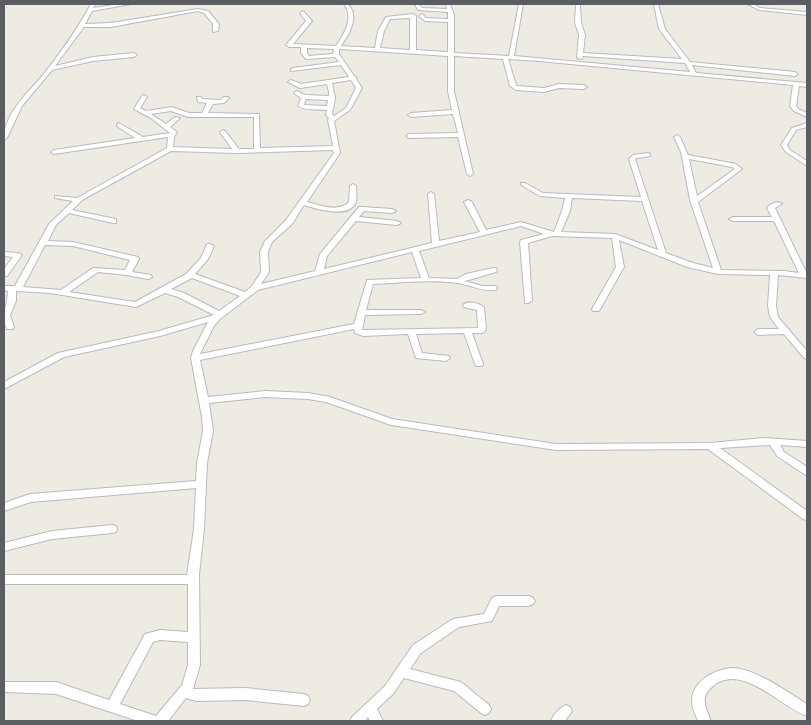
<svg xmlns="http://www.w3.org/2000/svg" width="811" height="725" font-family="'Archivo Narrow',sans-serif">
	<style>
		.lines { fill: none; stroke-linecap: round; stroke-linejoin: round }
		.minor-casing { stroke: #b7babf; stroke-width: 2 }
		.minor { fill: #fff; fill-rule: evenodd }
	</style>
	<rect width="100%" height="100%" fill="#eeebe2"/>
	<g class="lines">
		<g class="minor-casing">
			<g id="minor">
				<path d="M91,4h4l-2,4 28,-4h10l-39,7 -7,13 26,-1 87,-14 10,2 11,13 -1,7 -5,1v-8l-9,-11 -6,-2 -87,16h-27l-29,39 38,-9 41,-4 3,2 -3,2 -41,4 -41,9 -30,36 -15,32 -3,2c0,-27 23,-46 39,-65 18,-23 34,-45 48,-71z"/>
				<path d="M344,4h4c12,13 1,30 -7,42l34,2 3,-17 8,-14 27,-3 3,2v34l32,2v-30l-23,-1 -6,-5 3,-2 4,4 22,1v-7l-30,-2 -3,-6h4l3,4 25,1 -1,-5h4l4,11v38l55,3 10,-52h4l-9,52 176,16 -5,-9 -102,-7 -1,3 -5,-1 2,-23 -4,-12 1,-19h4l1,19 4,12 -2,18 99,6 -23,-30 -5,-25h4l7,25 25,33 105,10 3,2 -3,2 -103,-11 4,8 111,10v4l-8,-1 -3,20 2,3 9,4v4l-13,-6 -4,-5 3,-21 -254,-24 -31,-2 8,26 1,1 27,2 15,-4 25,1 3,2 -3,2 -25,-1 -15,4 -28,-2 -6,-4 -7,-27 -49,-3v35l19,83 -3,2 -3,-2 -9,-37 -49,1 -3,-2 3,-2 49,-1 -5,-19 -42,3 -3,-2 3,-2 41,-3 -4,-19v-35l-109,-7v5l15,22 3,2 -1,1 6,9 -12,22 -16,11 6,32 -33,49c13,3 30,11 42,0l1,-16 3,-2 3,2c0,4 1,12 0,16 -7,17 -40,7 -52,3l-12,19 -20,18 -4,10 1,20 -8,12 54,-13 5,-17 39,-47h3l30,2 4,2 -4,2 -28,-2 -5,6 38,4 4,2 -4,2 -41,-4 -29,35 -3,13 108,-26 -4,-49 3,-2 3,2 5,47 41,-9 -16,-30 4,-2 4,2 14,28 35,-8 33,10 8,-21 3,-13 -25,-2 -19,-11v-2h4l18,10 98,4 -12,-38 4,-4 15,-2 2,1v2l-13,2 -2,1 31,94 27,10 20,5 -23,-68 -9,-48 -7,-15 3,-2 3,2 8,18 48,9 6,5 -44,33 23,68 63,1 15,2 -25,-52h-41l-4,-2 4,-2h39l-5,-9 4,-4 7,-2 4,2 -7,4 32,66v4l-29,-3 -2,31 2,11 29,34v8l-3,-1 -20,-24 -26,1 -4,-3 4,-3h21l-9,-12 -2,-11 2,-31 -52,-1 -31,-7 -68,-27 5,27 -25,44h-6l-1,-2 24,-42 -4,-29 -60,-2 -24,7 4,58 -4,2h-3l-5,-61 1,-2 23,-6 -23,-8 -102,25 10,27 28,1 9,-5 27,-6h3l1,2 -1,2 -31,9 17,5h14l1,2 -1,2c-14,2 -25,-5 -39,-7 -27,-4 -56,0 -84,1l-7,26h55l4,2 -4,2 -56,1 -3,15h2l114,-2 -1,-18 -13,-3 -1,-2c5,-5 15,-2 21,2l2,23 -4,3h-10l11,31 -1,2h-6l-1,-2 -11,-31 -48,1 6,19 27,3 1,2 -4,3 -30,-3 -8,-24 -45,2 -8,-3 -1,-4 -154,31 8,37 57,-6 43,2 22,4 62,22 164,25 154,-1 55,-5 42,3v6l-27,-2 4,7 23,15v9l-30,-20 -7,-11 -50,3 87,63v9l-4,-1 -95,-70 -152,1 -165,-25 -65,-23 -18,-3 -43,-2 -56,6 4,28 -6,32 -3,66 -5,45 1,91 -7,24 52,-1 59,6 4,2 2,4 -2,4 -4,2 -59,-6 -49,1 -10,-3 -18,23h-30l-82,-27 -52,-2v-10h52l53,18 36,-66 15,-4 28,2v-48h-184v-9h183l7,-46 2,-41 -165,14 -27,9v-8l26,-9 166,-13 1,-18 6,-32 -1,-14 -11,-59 2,-7 15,-29 -48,14 -96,21 -60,32v-7l54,-29 101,-22 55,-16 -36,-18 -13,-4 -29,14 -86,-14 -34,-2v10l-6,14 4,12 -1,2h-6c-7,-14 1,-24 1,-38l-4,-1v-4h11l34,-62 24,-23 -18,-3v-2l22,2 90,-50 1,-11 -114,17 -3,-2 3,-2 81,-12 -18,-12v-2l2,-1 24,14 27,-4 -19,-15 -17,-9 8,-13 2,-1 3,2 -7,11 6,3 26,-4 17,6h13l5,-10 -9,-1 -1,-5h4l1,2 18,1 4,-3h4l1,1 -5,5 -11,1 -5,9 51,1 1,34 73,-2 -5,-26 1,-2 -3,-3 1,-5c-9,-1 -22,1 -29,-4l3,-8 -7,-5 3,-2 8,4 24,1v-4l-2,-8 -27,4 -12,-6 3,-2 10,4 48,-7 -8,-12 -50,6v-2l2,-1 46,-6 -4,-5 -29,2 -5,-6v-6h-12l-3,-2 20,-24 -6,-8 3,-2 9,10 -19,23 43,2c9,-13 18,-28 8,-42zM410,18v32l-30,-2 4,-17 6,-12zM307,48l27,1 -1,5 -24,2 -2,-3zM351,80l5,8 -10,20 -12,8 -2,-2 3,-16 -3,-15zM306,99l22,1 -1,6 -23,-1zM171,111l17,6h66v32h-15l-14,-18 -2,-1 -3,2 12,17 -59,-2 1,-10 3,-5 -7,-5 10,-9 -5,-1 -9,7 -15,-10zM333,150l1,3 -48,67 -21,21 -5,11 1,20 -9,14 -7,6 -50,-18 13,-15 6,-13 -4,-2h-3l-6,14 -15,16 -51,28 -66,-10 29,-20 29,3 21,4 4,-2 -1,-2 -19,-3 7,-13 -1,-2 -65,-15 -25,-1 8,-16 13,-12 44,10h3v-4l-44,-9 10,-10 89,-49 66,2zM689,159l43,8 3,2 -38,27zM572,198l70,3 16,49 -43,-16 -54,-2 9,-21zM45,245l28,1 57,14 -5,10 -32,-2 -32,22 -38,-3zM412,252l9,26 -54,2 -13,44 -154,30 14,-28 6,-7 38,-29zM192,278l48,18 -21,15 -35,-18 -13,-4zM160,640l28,2v23l-6,20 -26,31 -36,-12 33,-62z"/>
				<polygon points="748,4 753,4 760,8 807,12 807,15 759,10"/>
				<polygon points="807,123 807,127 796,130 787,145 790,150 807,161 807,166 786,152 781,145 792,128"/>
				<polygon points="4,252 18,253 22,255 7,276 4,276 4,269 13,257 4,256"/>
				<polygon points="112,525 116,526 117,529 116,532 112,533 52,539 4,551 4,543 52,531"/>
				<polygon points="496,596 529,596 533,598 535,601 533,604 529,606 499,606 492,621 459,627 421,653 410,669 461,682 489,705 491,709 489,713 485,715 481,713 454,691 404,678 393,694 377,709 383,721 370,721 368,717 365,721 350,721 352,717 385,686 413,645 453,619 484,614 492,598"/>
				<path d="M731,668c24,0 55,23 76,36v12c-28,-10 -65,-54 -94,-30 -14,11 -7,22 -2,35h-13c-2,-6 -6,-12 -6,-19 -1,-20 21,-32 39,-34z"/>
				<path d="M566,705l4,2 2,4 -7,10h-14c2,-6 8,-13 15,-16z"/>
			</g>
		</g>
		<use href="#minor" class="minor"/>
	</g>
	<rect width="811" height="725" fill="none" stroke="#5a5e63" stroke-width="10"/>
</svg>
